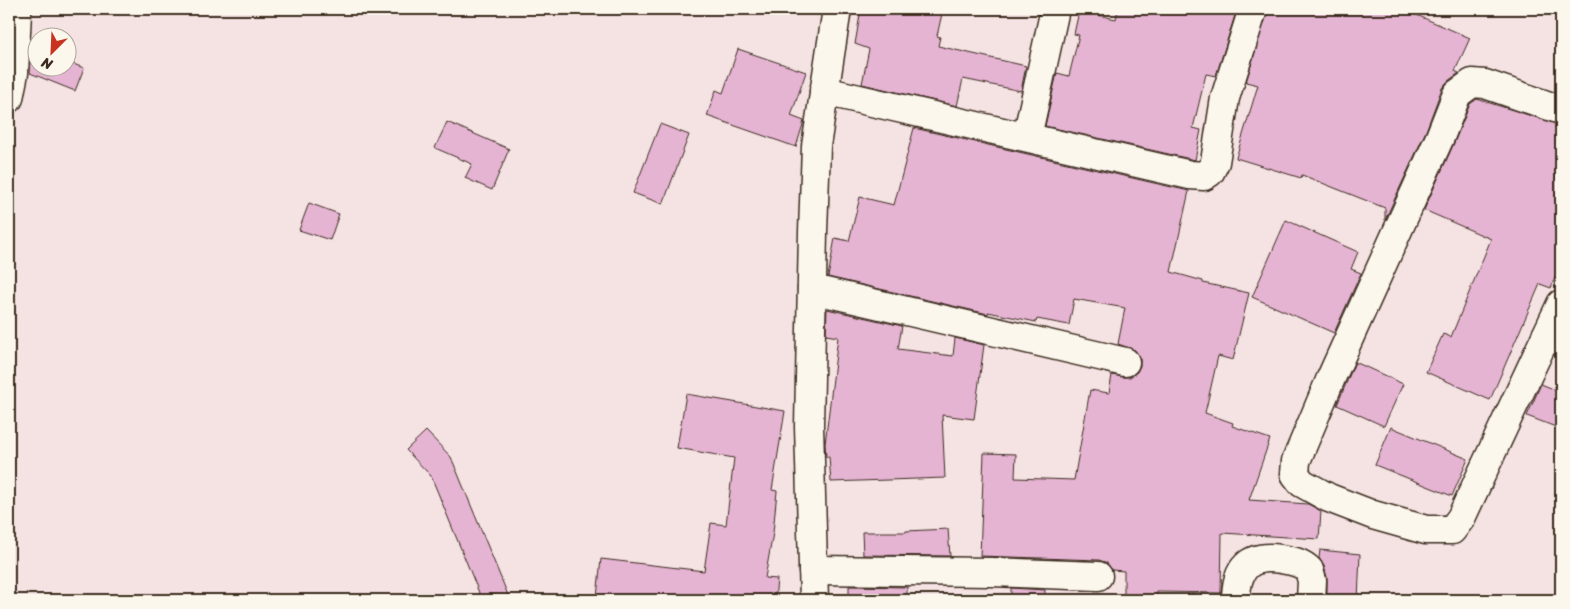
<svg xmlns="http://www.w3.org/2000/svg" width="1570" height="609" font-family="Sriracha,sans-serif">
	<style>
		.building { fill: #e6b4d3; stroke: #3b2a1e }
		.lines { fill: none; stroke-linecap: round; stroke-linejoin: round }
		.minor-casing { stroke: #3b2a1e; stroke-width: 31 }
		.minor { stroke: #fbf7ec; stroke-width: 28 }
	</style>
	<rect width="100%" height="100%" fill="#f5e3e4"/>
	<filter id="ink" filterUnits="userSpaceOnUse"><feTurbulence type="fractalNoise" baseFrequency=".02" numOctaves="2"/><feDisplacementMap in="SourceGraphic" scale="10" xChannelSelector="R" yChannelSelector="G"/><feConvolveMatrix kernelMatrix="1 2 1 2 8 2 1 2 1" color-interpolation-filters="sRGB"/></filter>
	<g filter="url(#ink)">
		<g class="building">
			<polygon points="861,9 943,9 937,36 940,37 938,46 1026,66 1021,91 963,79 957,106 862,84 869,49 855,44"/>
			<polygon points="1118,9 1237,9 1216,76 1206,74 1193,128 1201,130 1195,160 1045,126 1057,73 1069,76 1079,35 1074,34 1079,11 1116,19"/>
			<polygon points="1268,9 1403,9 1470,38 1455,71 1459,73 1448,81 1442,88 1426,131 1385,220 1385,208 1302,175 1301,178 1236,158 1258,85 1246,82"/>
			<polygon points="32,48 38,50 38,68 68,68 68,62 84,68 75,91 30,73"/>
			<polygon points="738,49 806,72 791,116 804,121 796,147 707,116 716,90 723,93"/>
			<polygon points="1477,99 1561,125 1561,263 1551,288 1540,284 1490,400 1426,372 1443,334 1451,337 1491,239 1424,210 1454,143 1470,104"/>
			<polygon points="447,122 509,149 492,190 465,178 472,164 435,148"/>
			<polygon points="660,124 689,135 663,204 633,193"/>
			<polygon points="914,128 1189,191 1171,272 1203,281 1203,283 1249,293 1233,360 1218,356 1205,413 1233,423 1232,426 1270,439 1249,500 1308,504 1321,511 1319,539 1222,533 1221,593 1157,592 1157,600 1124,600 1124,571 1112,570 1107,563 1099,560 980,556 984,453 1016,454 1015,478 1074,480 1090,390 1109,393 1112,375 1122,377 1130,377 1137,372 1140,366 1140,358 1135,350 1118,344 1125,308 1074,299 1069,325 1037,319 1036,322 988,312 988,314 828,277 835,238 849,241 860,197 894,205"/>
			<polygon points="309,203 339,214 330,240 299,230"/>
			<polygon points="1286,220 1358,252 1351,269 1361,273 1334,333 1252,297"/>
			<polygon points="827,309 902,326 898,349 953,356 955,338 984,345 974,419 942,415 945,478 831,482 829,457 826,457 825,444 838,337 826,335"/>
			<polygon points="1355,362 1403,384 1384,426 1337,405"/>
			<polygon points="1541,384 1561,392 1561,429 1527,416"/>
			<polygon points="686,394 785,411 772,490 777,491 773,533 765,578 777,579 775,600 626,600 597,597 601,559 704,571 711,523 726,525 734,458 677,448"/>
			<polygon points="1391,427 1468,459 1452,496 1375,465"/>
			<polygon points="426,431 451,457 510,600 482,600 431,476 406,450"/>
			<polygon points="948,529 950,556 863,555 862,532 906,532 906,531"/>
			<polygon points="1320,550 1360,554 1358,600 1327,600 1327,577 1324,566 1319,558"/>
			<polygon points="849,586 907,587 907,600 849,600"/>
			<polygon points="1011,588 1045,590 1045,600 1011,600"/>
		</g>
		<g class="lines">
			<g class="minor-casing">
				<g id="minor">
					<polyline points="824,91 1190,175 1204,176 1210,172 1215,162 1225,98 1253,9"/>
					<polyline points="9,98 14,73 17,12"/>
					<polyline points="1561,110 1485,84 1472,83 1457,94 1440,137 1331,378 1296,461 1295,474 1302,483 1329,498 1373,515 1426,530 1452,530 1461,518 1546,336 1561,341"/>
					<polyline points="1027,137 1055,9"/>
					<polyline points="812,289 1125,362"/>
					<polyline points="1546,336 1561,304"/>
					<polyline points="813,570 992,572 1098,576"/>
					<polyline points="814,600 809,426 813,232 816,146 837,9"/>
					<path d="M1236,600c0,-31 12,-46 45,-41 11,2 20,3 28,11l3,11 -1,19"/>
				</g>
			</g>
			<use href="#minor" class="minor"/>
		</g>
	</g>
	<rect width="1570" height="609" fill="none" stroke="#fbf7ec" stroke-width="30"/>
	<rect x="15" y="15" width="1540" height="579" fill="none" stroke="#3b2a1e" stroke-width="2" filter="url(#ink)"/>
	<g transform="translate(52 52) rotate(204)"><circle r="24" fill="#fbf7ec" stroke="#aea59a"/>
	<path d="M0-4L9 19L0 12L-9 19Z" fill="#c8321e"/>
	<text y="-8" font-size="14" font-weight="bold" text-anchor="middle" fill="#3b2a1e">N</text>
	</g>
</svg>
